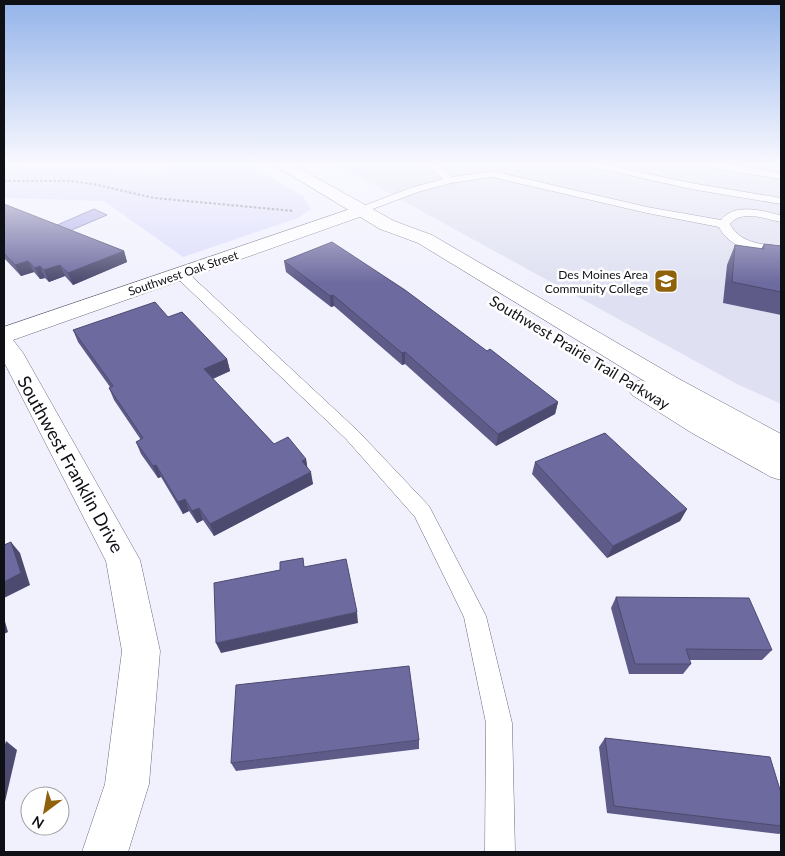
<svg xmlns="http://www.w3.org/2000/svg" width="785" height="856" font-family="Lato,sans-serif">
	<style>
		.built { fill: #dfe0f1 }
		.green { fill: #dcddfb }
		.water { fill: #b4b2eb; stroke: #8281ab }
		.lines { fill: none; stroke-linecap: round; stroke-linejoin: round }
		.service-casing { stroke: #6a6a7d; stroke-width: 1 }
		.minor-casing { stroke: #6a6a7d; stroke-width: 1 }
		.tertiary-casing { stroke: #6a6a7d; stroke-width: 1 }
		.path { stroke: #7e7e88; stroke-width: 2; stroke-dasharray: 2.5 2; stroke-linecap: butt }
		.service { fill: #fff; fill-rule: evenodd }
		.minor { fill: #fff; fill-rule: evenodd }
		.tertiary { fill: #fff; fill-rule: evenodd }
		.wall { fill: #5e5b89 }
		.shaded-wall { fill: #4c4a6f }
		.building { fill: #6d6a9f; stroke: #4c4a6f }
		.labels { text-anchor: middle; dominant-baseline: central; stroke-width: 5; stroke-linejoin: round; paint-order: stroke }
		.far-street-label { font-size: 12px; fill: #0f0f16; stroke: #fff }
		.far-poi-label { font-size: 12px; fill: #0f0f16; stroke: #fff; text-anchor: end }
		.street-label { font-size: 15px; fill: #0f0f16; stroke: #fff }
		.near-street-label { font-size: 18px; fill: #0f0f16; stroke: #fff }
	</style>
	<rect width="100%" height="100%" fill="#f1f1fe"/>
	<polygon class="built" points="388,163 781,163 781,404 737,384 363,179"/>
	<g class="green">
		<polygon points="183,163 247,163 303,196 311,209 298,218 183,257 104,201 4,198 4,167 163,172"/>
		<polygon points="333,163 388,163 363,179"/>
	</g>
	<polygon class="water" points="94,209 107,215 67,232 55,226"/>
	<g class="lines">
		<g class="service-casing">
			<g id="service">
				<path d="M426,163h11l15,14 40,-6 155,36 74,13c13,-17 40,-10 58,-5h2v7c-15,-3 -39,-13 -51,2 9,19 33,21 51,22v8c-21,-1 -52,-5 -62,-27l-72,-14 -155,-36 -41,6 -33,9 -56,21 -6,-3 2,-2 52,-20 33,-9z"/>
				<polygon points="575,163 597,163 691,183 781,198 781,204 691,189"/>
				<polygon points="695,163 722,163 781,173 781,179 700,166"/>
				<polygon points="181,270 186,271 358,431 429,506 486,616 512,723 515,852 485,852 486,723 464,617 415,517 346,439 176,277 174,274"/>
			</g>
		</g>
		<g class="minor-casing">
			<polygon id="minor" points="362,205 368,206 371,210 368,214 13,340 23,353 140,560 160,651 149,784 128,852 82,852 105,784 122,651 106,561 4,362 4,327"/>
		</g>
		<g class="tertiary-casing">
			<polygon id="tertiary" points="271,163 290,163 394,221 432,235 679,379 781,434 781,480 771,477 692,433 632,395 628,389 632,383 641,380 646,382 418,243 380,229"/>
		</g>
		<polyline class="path" points="4,181 70,181 93,184 154,198 294,211"/>
		<use href="#service" class="service"/>
		<use href="#minor" class="minor"/>
		<use href="#tertiary" class="tertiary"/>
	</g>
	<g class="wall">
		<polygon points="4,204 124,251 127,262 73,285 65,276 49,282 45,278 40,279 34,272 21,276 4,258"/>
		<polygon points="764,244 781,246 781,315 723,303 727,265 735,245 761,249"/>
		<polygon points="284,261 487,351 558,402 555,414 496,446 405,364 402,365 334,306 331,307 286,272"/>
		<polygon points="168,317 227,359 230,371 213,379 274,444 306,459 307,467 313,484 214,536 203,520 197,523 189,511 183,514 161,477 158,478 141,454 136,442 141,440 114,400 109,388 110,387 78,342 73,330"/>
		<polygon points="535,462 687,509 680,521 607,558 532,474"/>
		<polygon points="616,597 772,650 762,660 689,660 691,664 683,674 629,674 611,608"/>
		<polygon points="605,738 781,826 781,833 779,834 607,813 599,747"/>
		<polygon points="419,740 419,749 236,771 231,763"/>
	</g>
	<g class="shaded-wall">
		<polygon points="124,251 127,262 73,285 68,273"/>
		<polygon points="28,261 34,272 21,276 15,265"/>
		<polygon points="60,265 65,276 49,282 44,270"/>
		<polygon points="40,266 45,278 40,279 35,268"/>
		<polygon points="333,295 334,306 331,307 330,296"/>
		<polygon points="405,352 405,364 402,365 402,353"/>
		<polygon points="227,359 230,371 207,381 204,369"/>
		<polygon points="558,402 555,414 496,446 498,434"/>
		<polygon points="306,459 308,471 302,461"/>
		<polygon points="156,465 161,477 158,478 153,466"/>
		<polygon points="311,472 313,484 214,536 210,524"/>
		<polygon points="185,499 189,511 183,514 178,502"/>
		<polygon points="199,508 203,520 197,523 192,511"/>
		<polygon points="687,509 680,521 607,558 613,546"/>
		<polygon points="11,542 20,553 30,585 4,598 4,582"/>
		<polygon points="357,612 358,623 221,653 216,643"/>
		<polygon points="4,618 8,632 4,634"/>
		<polygon points="6,741 17,750 4,806 4,748"/>
	</g>
	<g class="building">
		<polygon points="4,204 124,251 68,273 60,265 44,270 40,266 35,268 28,261 15,265 4,253"/>
		<polygon points="332,242 405,290 487,351 490,349 558,402 498,434 405,352 402,353 333,295 330,296 284,261"/>
		<polygon points="764,244 781,246 781,292 732,282 735,245 764,249"/>
		<polygon points="155,302 168,317 182,312 227,359 204,369 274,444 288,437 306,459 302,461 311,472 210,524 199,508 192,511 185,499 178,502 156,465 153,466 136,442 143,438 109,388 113,386 73,330"/>
		<polygon points="605,433 687,509 613,546 535,462"/>
		<polygon points="11,542 21,573 4,582 4,545"/>
		<polygon points="303,558 304,567 346,559 357,612 216,643 214,583 280,570 280,562"/>
		<polygon points="616,597 749,598 772,650 686,649 691,664 635,664"/>
		<polygon points="409,666 419,740 231,763 236,685"/>
		<polygon points="605,738 770,757 781,793 781,826 614,806"/>
	</g>
	<linearGradient id="sky" x2="0" y2="1"><stop stop-color="#93b3e9"/><stop offset="0.58" stop-color="#f9f9ff"/><stop offset="1" stop-color="#f9f9ff" stop-opacity="0"/></linearGradient>
	<rect width="785" height="283" fill="url(#sky)"/>
	<defs>
		<g id="university-square" transform="scale(1.25)"><rect x="-9" y="-9" width="18" height="18" rx="4" fill="#8f610a" stroke="#fff"/><path d="M0-5L7-2L0 1L-7-2ZM-4 1L0 2.5L4 1V4Q0 6-4 4Z" fill="#fff"/></g>
	</defs>
	<g fill-rule="evenodd">
		<use href="#university-square" x="666" y="281"/>
	</g>
	<g class="labels">
		<g class="far-street-label">
			<text transform="translate(183 273) rotate(-19)">Southwest Oak Street</text>
		</g>
		<g class="far-poi-label">
			<text x="648" y="274">Des Moines Area<tspan x="648" dy="14">Community College</tspan></text>
		</g>
		<g class="street-label">
			<text transform="translate(580 352) rotate(31)">Southwest Prairie Trail Parkway</text>
		</g>
		<g class="near-street-label">
			<text transform="translate(71 464) rotate(61)">Southwest Franklin Drive</text>
		</g>
	</g>
	<rect width="785" height="856" fill="none" stroke="#0f0f16" stroke-width="10"/>
	<g transform="translate(45 811) rotate(212)"><circle r="24" fill="#ffffff" stroke="#9f9fa2"/>
	<path d="M0-4L9 19L0 12L-9 19Z" fill="#8f610a"/>
	<text y="-8" font-size="14" font-weight="bold" text-anchor="middle" fill="#0f0f16">N</text>
	</g>
</svg>
